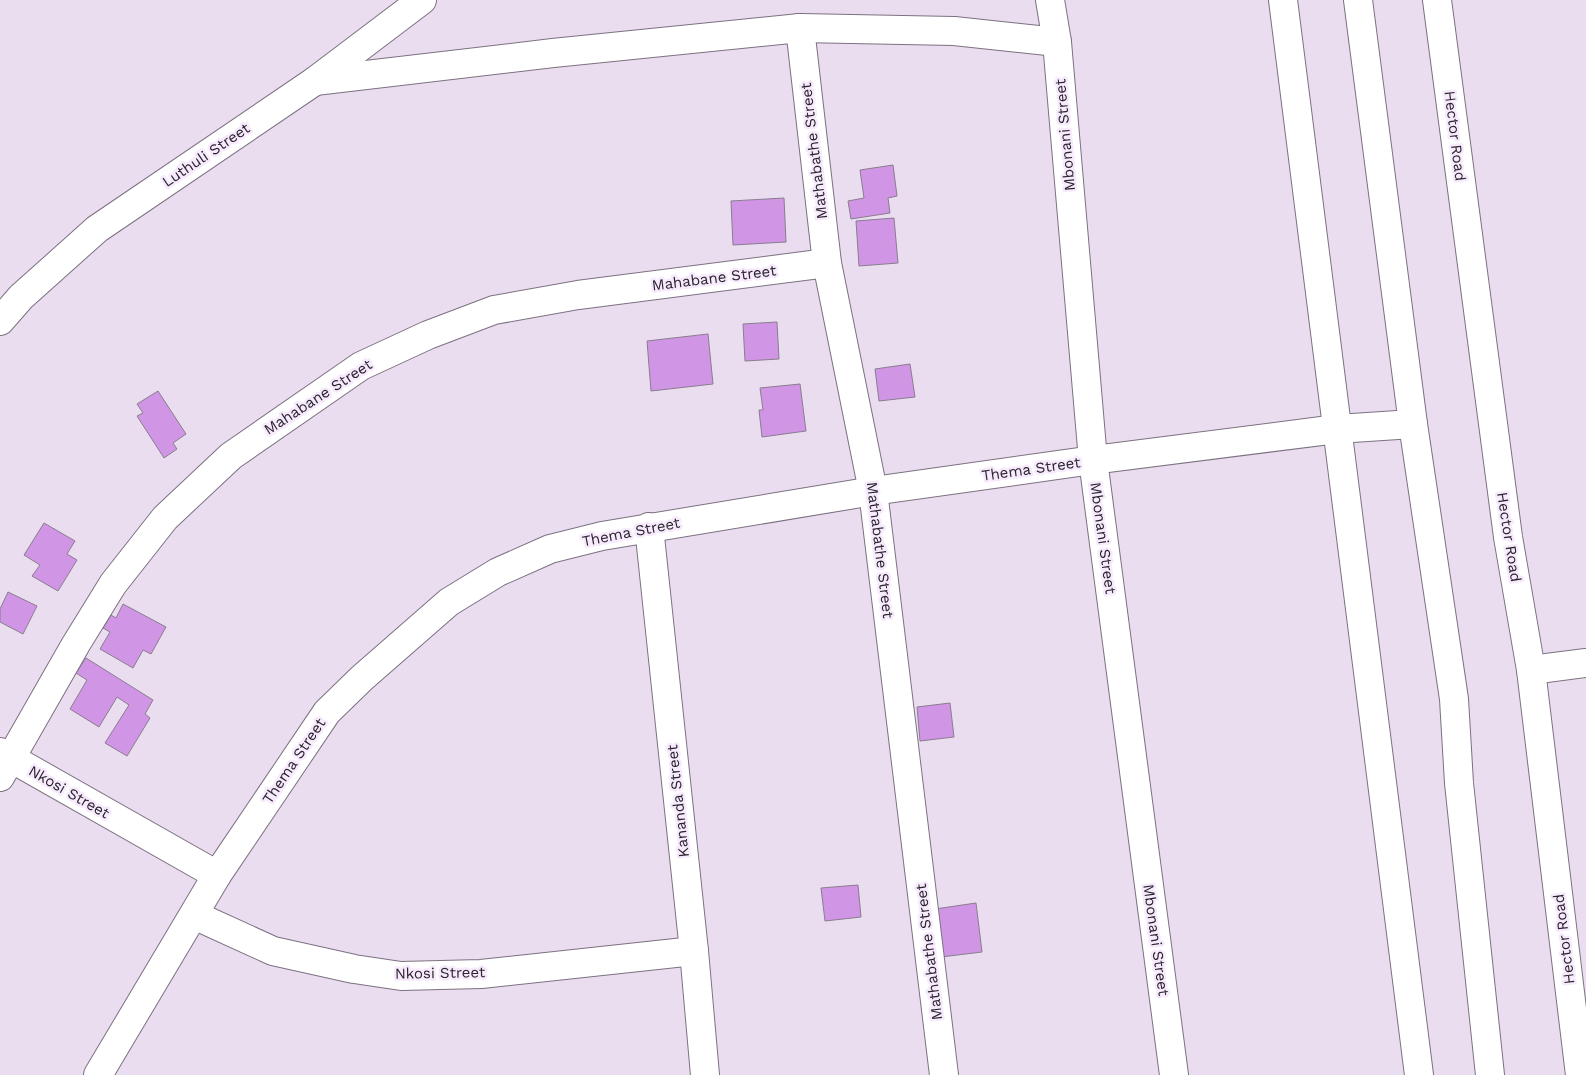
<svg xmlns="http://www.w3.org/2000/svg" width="1586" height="1075" font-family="'Work Sans',sans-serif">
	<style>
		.building { fill: #d096e5; stroke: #897d8e }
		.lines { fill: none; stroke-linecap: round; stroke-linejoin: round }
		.street-casing { stroke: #7c7181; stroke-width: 30 }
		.secondary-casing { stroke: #7c7181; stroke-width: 30 }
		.street { stroke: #fff; stroke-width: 28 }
		.secondary { stroke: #fff; stroke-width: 28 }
		.labels { text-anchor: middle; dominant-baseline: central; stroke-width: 5; stroke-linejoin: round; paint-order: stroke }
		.street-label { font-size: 15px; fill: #29242b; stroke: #f7eafd }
	</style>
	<rect width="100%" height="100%" fill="#eaddef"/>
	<g class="building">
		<polygon points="893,165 897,196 888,198 890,213 851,219 848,201 864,198 860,170"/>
		<polygon points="784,198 786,242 733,245 731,201"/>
		<polygon points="894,218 898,263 859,266 856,221"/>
		<polygon points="777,322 779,359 745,361 743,324"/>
		<polygon points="708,334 713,384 651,391 647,341"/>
		<polygon points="910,364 915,397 879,401 875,369"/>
		<polygon points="800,384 806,431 762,437 759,410 763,410 760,388"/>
		<polygon points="158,391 186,434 173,443 177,449 164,458 137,416 143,413 137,404"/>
		<polygon points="44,523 75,541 67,554 77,560 58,591 32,576 40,565 24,555"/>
		<polygon points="8,592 37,606 23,634 0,622 0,609"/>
		<polygon points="123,604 166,627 151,654 143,650 133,668 100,649 110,632 103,628 111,615 116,618"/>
		<polygon points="86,658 153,700 145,714 150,718 127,756 105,743 129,705 117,697 99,727 70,709 87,680 76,673"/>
		<polygon points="950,703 954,737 920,741 917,707"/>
		<polygon points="858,885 861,917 825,921 821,888"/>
		<polygon points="976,903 982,952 941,957 935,909"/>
	</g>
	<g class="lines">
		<g class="street-casing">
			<g id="street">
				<polyline points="1050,0 1057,42 1093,460 1174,1075"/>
				<polyline points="1283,0 1419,1075"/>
				<polyline points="1437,0 1508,537 1531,670 1580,1075"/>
				<polyline points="800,28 827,263 873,491 944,1075"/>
				<polyline points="315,81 553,53 800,28 954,31 1057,42"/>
				<polyline points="0,321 21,297 97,229 315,81 422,0"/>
				<polyline points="649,527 694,951 705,1075"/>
				<polyline points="1531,670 1586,663"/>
				<polyline points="0,752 217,875"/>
				<polyline points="0,777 76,644 113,584 165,518 231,456 361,366 428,335 494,310 578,295 827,263"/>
				<polyline points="194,915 273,951 354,969 401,976 481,974 694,951"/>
				<polyline points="98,1075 217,875 327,712 362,678 449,602 498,572 550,549 602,536 873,491 1093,460 1337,429 1413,424"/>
			</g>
		</g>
		<g class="secondary-casing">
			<polyline id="secondary" points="1358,0 1413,424 1454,699 1459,783 1490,1075"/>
		</g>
		<use href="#street" class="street"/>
		<use href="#secondary" class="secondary"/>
	</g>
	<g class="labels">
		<g class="street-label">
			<text transform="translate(1065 135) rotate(-95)">Mbonani Street</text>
			<text transform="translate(1455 136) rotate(83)">Hector Road</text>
			<text transform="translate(814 151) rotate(-97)">Mathabathe Street</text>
			<text transform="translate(206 155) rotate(-34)">Luthuli Street</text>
			<text transform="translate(714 278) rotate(-7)">Mahabane Street</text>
			<text transform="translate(318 397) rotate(-33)">Mahabane Street</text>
			<text transform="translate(1031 469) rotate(-8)">Thema Street</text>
			<text transform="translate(631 532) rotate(-11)">Thema Street</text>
			<text transform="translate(1509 537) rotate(81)">Hector Road</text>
			<text transform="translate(1103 538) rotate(82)">Mbonani Street</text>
			<text transform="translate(880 550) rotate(83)">Mathabathe Street</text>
			<text transform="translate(294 761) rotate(-56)">Thema Street</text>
			<text transform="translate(69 792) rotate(30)">Nkosi Street</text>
			<text transform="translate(678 801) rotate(-96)">Kananda Street</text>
			<text transform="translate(1564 939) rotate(-97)">Hector Road</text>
			<text transform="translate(1156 940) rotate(82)">Mbonani Street</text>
			<text transform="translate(929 952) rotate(-97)">Mathabathe Street</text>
			<text transform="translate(440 973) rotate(-1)">Nkosi Street</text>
		</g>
	</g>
</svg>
